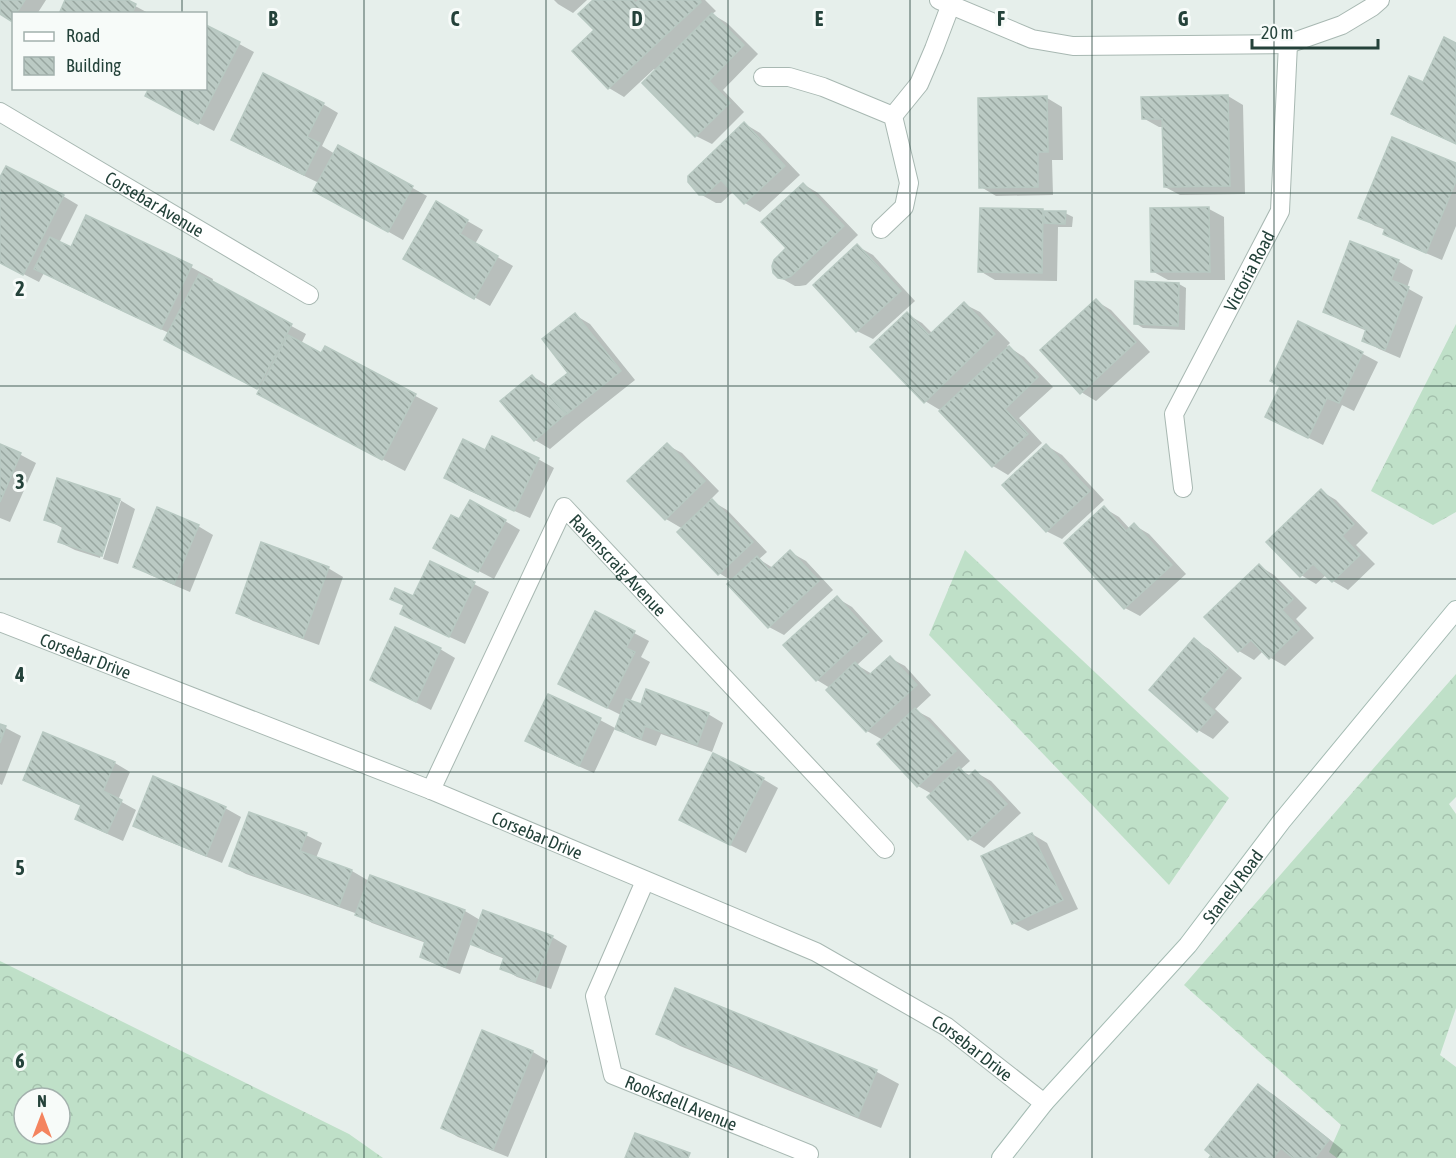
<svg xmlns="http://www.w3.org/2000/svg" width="1456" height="1158" font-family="'Asap Condensed',sans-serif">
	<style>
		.forest { fill: url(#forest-crowns); fill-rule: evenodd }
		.shadow { fill: #0003 }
		.building { fill: url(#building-back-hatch); stroke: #b8c9c2; stroke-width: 1.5 }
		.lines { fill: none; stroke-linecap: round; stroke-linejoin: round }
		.lane-casing { stroke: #a8b8b2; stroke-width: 20 }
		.street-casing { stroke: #a8b8b2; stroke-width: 20 }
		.secondary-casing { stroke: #a4bbb3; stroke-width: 20 }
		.lane { stroke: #fff; stroke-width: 18 }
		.street { stroke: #fff; stroke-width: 18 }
		.secondary { stroke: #fff; stroke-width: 18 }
		.grid { fill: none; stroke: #24423a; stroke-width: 1.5; stroke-opacity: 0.55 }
		.labels { text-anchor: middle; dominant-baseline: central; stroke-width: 6; stroke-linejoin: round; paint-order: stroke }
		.street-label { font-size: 18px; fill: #24423a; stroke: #f7fbf9 }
		.grid-label { font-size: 20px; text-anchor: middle; font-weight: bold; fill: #24423a; stroke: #f7fbf9; stroke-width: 6; stroke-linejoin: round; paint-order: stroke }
	</style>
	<defs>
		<pattern id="forest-crowns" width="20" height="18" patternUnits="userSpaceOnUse" patternTransform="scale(1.5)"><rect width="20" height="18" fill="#bfe0c8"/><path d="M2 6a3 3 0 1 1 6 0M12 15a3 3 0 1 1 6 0" fill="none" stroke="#a4c1ad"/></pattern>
		<pattern id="building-back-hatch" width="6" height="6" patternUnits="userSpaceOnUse" patternTransform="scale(1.5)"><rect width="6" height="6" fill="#bbcac4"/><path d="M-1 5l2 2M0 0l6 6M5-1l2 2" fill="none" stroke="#98a6a0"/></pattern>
	</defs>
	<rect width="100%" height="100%" fill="#e6efeb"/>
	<g class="forest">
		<polygon points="1456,324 1456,512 1433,525 1371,491"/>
		<polygon points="965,550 1229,798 1169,885 929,635"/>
		<polygon points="1456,674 1456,797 1449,804 1456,814 1456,1008 1440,1055 1456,1067 1456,1158 1337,1158 1329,1152 1341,1125 1184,985"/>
		<path d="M0,961l349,173 34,24h-383zM24,1098h36v36h-36z"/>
	</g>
	<g class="shadow">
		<polygon points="0,0 46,0 37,14 14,14 14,21 0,12"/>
		<polygon points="66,0 124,0 150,14 60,14"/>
		<polygon points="554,0 587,0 573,13 558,4"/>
		<polygon points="596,0 638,0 639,1 641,0 705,0 716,11 712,14 727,23 758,54 723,90 744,112 712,144 696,136 644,83 656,71 654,69 624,97 609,88 574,51 596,30"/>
		<polygon points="206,26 254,52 214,131 162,104 206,88"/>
		<polygon points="1456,45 1456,144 1408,123 1393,114 1424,84"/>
		<polygon points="1228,96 1243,105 1245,194 1180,195 1165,187 1164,127 1159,127 1143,118"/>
		<polygon points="1047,98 1062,107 1063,160 1052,160 1053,195 996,196 981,187 979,99"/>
		<polygon points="323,104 338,113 322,146 335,154 339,147 427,196 403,240 315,190 319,183 248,149 233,140"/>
		<polygon points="745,124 760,133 800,175 760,212 745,203 734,191 721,203 716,203 700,194"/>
		<polygon points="1456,165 1456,226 1442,260 1400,242 1385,234 1386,230 1375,226 1360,217"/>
		<polygon points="0,180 63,196 78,205 59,243 72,249 191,267 213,279 212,283 306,334 301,344 321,355 325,348 438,408 405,471 281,406 261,390 181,348 169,333 58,281 44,273 39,282 0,262"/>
		<polygon points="803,184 818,193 858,235 806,285 800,286 795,286 779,277 788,248"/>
		<polygon points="436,203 483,230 475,244 513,266 490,306 405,258"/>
		<polygon points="1209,209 1224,217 1225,280 1168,280 1152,271"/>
		<polygon points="1043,211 1045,212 1065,213 1073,217 1072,227 1058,227 1057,281 995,280 980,271"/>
		<polygon points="857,246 873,255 915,301 873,339 857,331"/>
		<polygon points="1398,261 1413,270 1407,288 1423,297 1400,358 1379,349 1364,340 1367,331 1340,320 1325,312"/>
		<polygon points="1179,284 1186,288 1185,330 1143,328 1135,323"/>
		<polygon points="1096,301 1111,310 1150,352 1096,401 1081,392"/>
		<polygon points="964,304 980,312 1010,343 1007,346 1024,357 1053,387 1019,418 1042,443 1008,475 993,466 940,410 925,401 907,314 922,323 933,334"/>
		<polygon points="575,315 590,324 635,380 582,422 550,449 535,440 532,376 547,385 550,389 570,373"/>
		<polygon points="1299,323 1363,354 1378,362 1354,411 1342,405 1323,445 1267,417 1282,386"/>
		<polygon points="492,438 538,459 554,468 530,518 461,487 446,478 486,452"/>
		<polygon points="667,445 682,453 719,491 710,500 727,510 767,552 759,559 773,568 790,552 806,561 833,590 784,635 769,627 732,581 719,573 683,529 666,519"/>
		<polygon points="0,446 21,455 36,463 10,522 0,518"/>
		<polygon points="1047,446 1062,455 1104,500 1062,539 1046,531"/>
		<polygon points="58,480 120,500 135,509 118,564 103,559 121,501 118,501 100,558 75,550 59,542 64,529 46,519"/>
		<polygon points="1321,491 1336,500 1368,533 1356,545 1375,564 1348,590 1333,581 1326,575 1316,584 1301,575"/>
		<polygon points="1104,508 1119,517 1130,529 1134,525 1149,534 1186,574 1140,616 1125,608"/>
		<polygon points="460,521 505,521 520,530 494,579 450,556"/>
		<polygon points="198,526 213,535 190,592 150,575 135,566"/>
		<polygon points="1259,566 1274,575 1307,608 1296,619 1314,638 1285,666 1269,657 1263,651 1254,660 1239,651 1206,617"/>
		<polygon points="328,568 343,577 319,645 253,621 237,612"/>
		<polygon points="474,584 489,592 465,644 417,622 405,606 391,598 414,598"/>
		<polygon points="837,598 852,607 883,641 857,665 872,674 890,658 905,666 931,695 915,710 930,718 970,761 960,770 971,776 975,772 991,781 1021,813 984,848 969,839 932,794 918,786 883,740 867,731 828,690 830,688 817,680"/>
		<polygon points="634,633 649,641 641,657 650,662 630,702 642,706 708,714 723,723 712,752 661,734 656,746 632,737 616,728 621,715 575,692"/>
		<polygon points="1194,640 1209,649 1242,678 1215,709 1229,722 1213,739 1198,730"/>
		<polygon points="440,649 455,658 431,710 372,680"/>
		<polygon points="549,696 600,720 615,728 594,773 542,750 527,741"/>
		<polygon points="0,725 21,736 2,785 0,784"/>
		<polygon points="44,734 115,763 130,772 118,800 136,810 123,841 92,827 77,819 82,806 40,788 25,779"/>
		<polygon points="763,779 778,788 746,853 696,828"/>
		<polygon points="225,808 241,817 222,863 150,834 135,825"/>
		<polygon points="250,814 306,835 322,843 316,858 352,871 369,881 371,877 465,911 480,920 552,937 567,946 551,989 517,977 502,968 505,959 487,952 471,943 460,974 437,965 421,957 426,943 372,923 355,913 246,874 231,866"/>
		<polygon points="1032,834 1047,843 1078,909 1028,931 1013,923"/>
		<polygon points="675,989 877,1072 899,1084 881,1128 680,1046 657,1033"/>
		<polygon points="533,1052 548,1061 508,1157 458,1137 443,1128"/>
		<polygon points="1259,1086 1274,1095 1343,1150 1337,1158 1211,1158"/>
	</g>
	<g class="building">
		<polygon points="0,0 25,0 16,14 14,14 14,18 11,21 0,14"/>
		<polygon points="65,0 128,0 136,4 132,14 59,14"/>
		<polygon points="593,0 633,0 635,3 639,0 700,0 701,2 608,89 572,51 594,30 578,14"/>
		<polygon points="712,13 744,45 709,81 730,103 695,137 642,83"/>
		<polygon points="206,25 240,42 198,124 145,96 149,88 206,88"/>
		<polygon points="1444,37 1456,43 1456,144 1391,114 1409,76 1423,82"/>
		<polygon points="263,73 324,103 307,137 320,143 304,175 231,140"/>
		<polygon points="1228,95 1230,186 1164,187 1162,119 1142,119 1141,97"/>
		<polygon points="1047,96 1048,152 1038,152 1038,187 979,188 978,98"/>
		<polygon points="744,122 785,166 744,204 721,180 705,195 699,195 688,182 688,176"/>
		<polygon points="1392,137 1456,163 1456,181 1426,253 1383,234 1385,228 1358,218"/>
		<polygon points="338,145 413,186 388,232 313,191"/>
		<polygon points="6,166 64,195 23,275 0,263 0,177"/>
		<polygon points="803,183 844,226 791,276 784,279 778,278 773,273 772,266 774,260 786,248 761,222"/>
		<polygon points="436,201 468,220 460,234 498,256 474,299 403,259"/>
		<polygon points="1209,207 1210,272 1151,272 1150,208"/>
		<polygon points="980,208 1043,209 1042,273 978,272"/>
		<polygon points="1044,211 1066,211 1065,224 1044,223"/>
		<polygon points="86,215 192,265 161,329 34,269 50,237 71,247"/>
		<polygon points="1350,241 1399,260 1391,280 1409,287 1385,350 1362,341 1366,329 1323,312"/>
		<polygon points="857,244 901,291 856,332 813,285"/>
		<polygon points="199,274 292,324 257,389 164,340"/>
		<polygon points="1135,281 1179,283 1178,326 1134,324"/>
		<polygon points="1096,299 1136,342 1080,394 1040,350"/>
		<polygon points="964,302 995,334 924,403 870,347 907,312 929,335"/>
		<polygon points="575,313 621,371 567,414 547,389 568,373 542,339"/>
		<polygon points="1298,321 1363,352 1339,403 1327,398 1308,438 1265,417 1280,386 1270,381"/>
		<polygon points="288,335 321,353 325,346 416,394 382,460 257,394"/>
		<polygon points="1009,346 1038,377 1005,409 1028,434 992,467 939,411"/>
		<polygon points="532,375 566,414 534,441 500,401"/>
		<polygon points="492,436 539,458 514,511 444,478 463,439 485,450"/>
		<polygon points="667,443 705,481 665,520 627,481"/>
		<polygon points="0,444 21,453 0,502"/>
		<polygon points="1046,444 1090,491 1046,532 1002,485"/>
		<polygon points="57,478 120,499 102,556 58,542 63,526 44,520"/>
		<polygon points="1321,489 1354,524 1342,536 1360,555 1332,582 1313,564 1300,577 1266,542"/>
		<polygon points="712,499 753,542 718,575 677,532"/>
		<polygon points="470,500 506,520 478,572 433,548 451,515 459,519"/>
		<polygon points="1104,506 1126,531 1134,523 1172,565 1124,609 1064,543"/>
		<polygon points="157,507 199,525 174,584 133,567"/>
		<polygon points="261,542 329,567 303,638 236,613"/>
		<polygon points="790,550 819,581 768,628 727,584 757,556 769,570"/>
		<polygon points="430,561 475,582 449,637 400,614 404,605 390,599 395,588 413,596"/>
		<polygon points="1259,564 1293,599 1282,610 1300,629 1269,659 1251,640 1238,652 1204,617"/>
		<polygon points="837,596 869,632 816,681 783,645"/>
		<polygon points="595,611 635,631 626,648 635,652 607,708 558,684"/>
		<polygon points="395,627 441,648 416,702 370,680"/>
		<polygon points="1194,638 1228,668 1201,699 1215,712 1197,732 1149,690"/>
		<polygon points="890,656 917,685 866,732 826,690 855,662 868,676"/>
		<polygon points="646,689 709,713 697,745 645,726 641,739 615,729 626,699 641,704"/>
		<polygon points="548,694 601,718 579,766 525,741"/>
		<polygon points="915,708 956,751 917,787 877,744"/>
		<polygon points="0,724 6,726 0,743"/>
		<polygon points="43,732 115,762 103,791 122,800 107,833 75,819 81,805 23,780"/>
		<polygon points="713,753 764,778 730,845 679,820"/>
		<polygon points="959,767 968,777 975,770 1007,804 968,840 927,797"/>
		<polygon points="153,776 226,807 206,856 133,826"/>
		<polygon points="249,812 307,833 300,851 352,870 339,906 229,866"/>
		<polygon points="1032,833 1063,900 1012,924 981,856"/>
		<polygon points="370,875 465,910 445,967 420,957 425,941 355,915"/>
		<polygon points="483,910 553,936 535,982 500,969 504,957 470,944"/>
		<polygon points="675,988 877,1070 858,1117 656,1034"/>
		<polygon points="482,1030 533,1051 493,1150 441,1128"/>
		<polygon points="1258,1084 1329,1140 1315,1158 1293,1158 1281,1148 1273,1158 1209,1158 1211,1155 1205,1150"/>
		<polygon points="635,1133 690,1153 688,1158 625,1158"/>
	</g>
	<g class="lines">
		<g class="lane-casing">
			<g id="lane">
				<polyline points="763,77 789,77 823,87 893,116 909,183 904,207 881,229"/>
				<polyline points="893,116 919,84 934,49 951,4"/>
			</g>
		</g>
		<g class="street-casing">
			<g id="street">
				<polyline points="939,0 1032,39 1073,46 1288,44 1342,25 1372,7 1380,0"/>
				<path id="s1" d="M0,112l309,183"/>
				<path id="s2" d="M1183,488l-9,-74 106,-203 8,-167"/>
				<path id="s3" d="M0,622l431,168 385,162 131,75 97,76"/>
				<path id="s4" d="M431,790l133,-283 321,342"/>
				<path id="s5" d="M645,881l-50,115 18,79 196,79"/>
			</g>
		</g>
		<g class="secondary-casing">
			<g id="secondary">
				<path id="s6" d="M1001,1158l43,-55 144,-158 93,-123 175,-212"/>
			</g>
		</g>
		<use href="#lane" class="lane"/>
		<use href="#street" class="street"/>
		<use href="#secondary" class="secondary"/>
	</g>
	<path class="grid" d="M182,0v14M364,0v1158M546,0v1158M728,0v1158M910,0v1158M1092,0v1158M1274,0v1158M182,88v1070M0,193h1456M0,386h1456M0,579h1456M0,772h1456M0,965h1456"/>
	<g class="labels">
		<g class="street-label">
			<text stroke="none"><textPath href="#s1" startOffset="180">Corsebar Avenue</textPath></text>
			<text stroke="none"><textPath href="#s2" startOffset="236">Victoria Road</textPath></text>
			<text stroke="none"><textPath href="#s4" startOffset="392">Ravenscraig Avenue</textPath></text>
			<text stroke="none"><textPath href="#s3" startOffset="92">Corsebar Drive</textPath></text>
			<text stroke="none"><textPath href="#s3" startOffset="578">Corsebar Drive</textPath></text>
			<text stroke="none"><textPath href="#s6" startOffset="357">Stanely Road</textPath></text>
			<text stroke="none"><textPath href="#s3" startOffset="1064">Corsebar Drive</textPath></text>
			<text stroke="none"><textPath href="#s5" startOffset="280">Rooksdell Avenue</textPath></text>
		</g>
	</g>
	<g class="grid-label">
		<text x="273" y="26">B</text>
		<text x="455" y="26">C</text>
		<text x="637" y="26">D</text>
		<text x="819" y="26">E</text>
		<text x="1001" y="26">F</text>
		<text x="1183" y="26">G</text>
		<text x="20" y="296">2</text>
		<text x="20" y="489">3</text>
		<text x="20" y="682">4</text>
		<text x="20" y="875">5</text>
		<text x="20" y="1068">6</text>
	</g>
	<rect x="12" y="12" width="195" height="78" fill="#f7fbf9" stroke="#a3b1ad" stroke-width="1.5"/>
	<rect x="24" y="32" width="30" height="9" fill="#ffffff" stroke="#a3b1ad" stroke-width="1.5"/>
	<text x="66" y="42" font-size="18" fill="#24423a">Road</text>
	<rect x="24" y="57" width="30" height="18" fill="url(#building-back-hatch)" stroke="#a3b1ad" stroke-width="1.5"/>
	<text x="66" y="72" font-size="18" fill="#24423a">Building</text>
	<g transform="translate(42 1116)"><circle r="28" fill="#f7fbf9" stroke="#a3b1ad" stroke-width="1.5"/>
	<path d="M0-4.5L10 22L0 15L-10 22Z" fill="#f4845f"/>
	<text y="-9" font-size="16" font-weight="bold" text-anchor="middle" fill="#24423a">N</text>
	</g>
	<path d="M1252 39v9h126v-9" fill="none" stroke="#24423a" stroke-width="3"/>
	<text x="1261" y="39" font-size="18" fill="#24423a" stroke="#f7fbf9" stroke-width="4.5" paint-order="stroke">20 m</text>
</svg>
